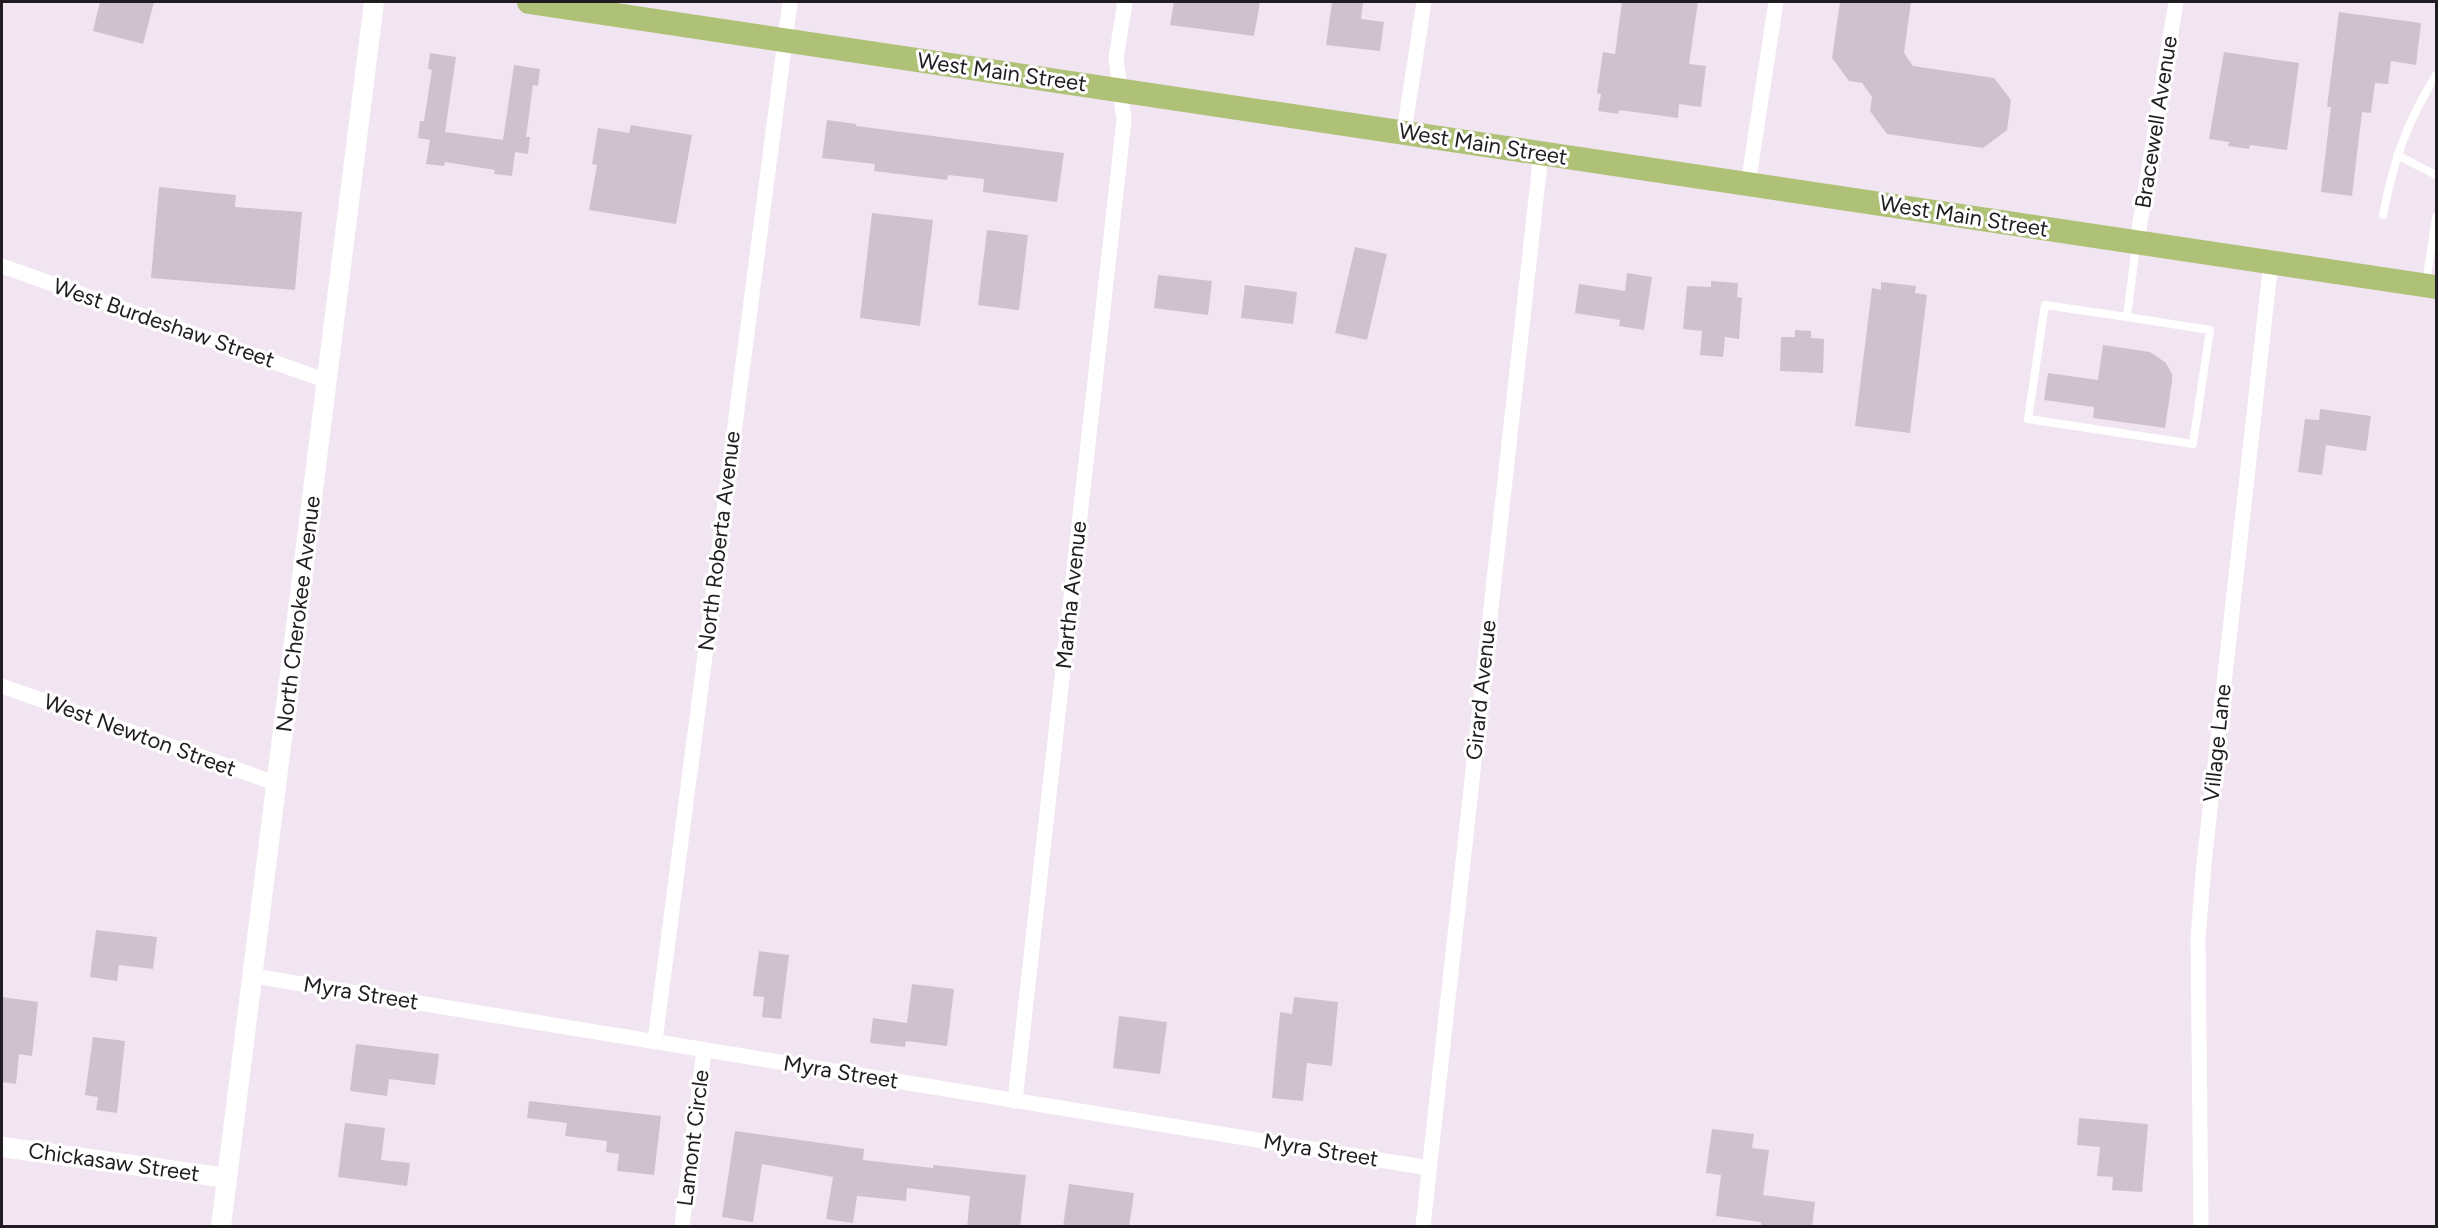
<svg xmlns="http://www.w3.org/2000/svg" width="2438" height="1228" font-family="Figtree,sans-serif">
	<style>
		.building { fill: #cfc2cf }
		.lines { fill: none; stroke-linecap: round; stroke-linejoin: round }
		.service { stroke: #fff; stroke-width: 8 }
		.minor { stroke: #fff; stroke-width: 15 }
		.tertiary { stroke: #fff; stroke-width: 20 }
		.primary { stroke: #afc176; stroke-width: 24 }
		.labels { text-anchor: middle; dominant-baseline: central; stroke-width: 6; stroke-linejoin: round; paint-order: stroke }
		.street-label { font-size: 22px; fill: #211c21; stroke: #fff }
	</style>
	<rect width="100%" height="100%" fill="#f2e5f2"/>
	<g class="building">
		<polygon points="100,2 154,2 143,44 93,31"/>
		<polygon points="1174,2 1260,2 1254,36 1170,25"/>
		<polygon points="1332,2 1363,2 1361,19 1384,22 1380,51 1326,45"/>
		<polygon points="1622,2 1698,2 1689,64 1706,66 1701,107 1679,104 1678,118 1619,110 1618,114 1598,111 1601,94 1597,93 1603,52 1615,54"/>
		<polygon points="1840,2 1911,2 1904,53 1913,66 1994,78 2011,100 2007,130 1983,148 1887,134 1870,111 1872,97 1862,83 1849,81 1832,58"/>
		<polygon points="2339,12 2421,23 2416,65 2391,61 2388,84 2375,83 2371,113 2362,112 2352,196 2321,192 2331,107 2327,107"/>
		<polygon points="2224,52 2299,63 2287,150 2250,145 2249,149 2228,146 2229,142 2209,139"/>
		<polygon points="430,53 456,57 445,132 503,140 514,65 540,69 538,86 533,85 526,137 530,137 528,154 515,152 512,176 494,174 495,170 445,162 444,166 426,164 430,140 418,138 420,121 424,121 432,70 428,69"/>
		<polygon points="827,120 856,124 856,126 1064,153 1057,202 983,192 984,179 948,175 947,180 874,171 875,164 822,158"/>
		<polygon points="631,125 692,135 676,224 589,210 597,165 592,164 598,128 629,133"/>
		<polygon points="159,187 236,195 235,207 302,212 295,290 151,278"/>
		<polygon points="872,213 933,220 920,326 860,318"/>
		<polygon points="987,230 1028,235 1019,310 978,305"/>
		<polygon points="1355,247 1387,254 1367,340 1335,333"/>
		<polygon points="1627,273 1652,277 1644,330 1619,326 1620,320 1575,313 1579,284 1625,291"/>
		<polygon points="1158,275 1212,281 1208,315 1154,308"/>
		<polygon points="1711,281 1738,283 1737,297 1742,298 1739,339 1725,337 1723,357 1700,355 1702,331 1683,329 1687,286 1711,287"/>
		<polygon points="1881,282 1916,286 1915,293 1927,295 1910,433 1855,426 1872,288 1881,290"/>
		<polygon points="1245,285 1297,292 1293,324 1241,318"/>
		<polygon points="1795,330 1811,331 1811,338 1824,339 1823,373 1780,371 1781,337 1795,337"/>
		<polygon points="2103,345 2150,352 2166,363 2172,374 2172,381 2165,428 2093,418 2094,407 2044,400 2048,373 2098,380"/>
		<polygon points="2320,409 2371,416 2366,451 2326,445 2322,475 2298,472 2305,419 2319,420"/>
		<polygon points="96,930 157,937 153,969 119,965 117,981 90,977"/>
		<polygon points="759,951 789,955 781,1019 762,1017 764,997 753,996"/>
		<polygon points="912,984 954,989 947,1046 906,1041 905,1047 870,1043 873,1018 907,1023"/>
		<polygon points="2,997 38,1002 32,1056 19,1054 16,1084 2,1082"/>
		<polygon points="1294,997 1338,1002 1332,1066 1307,1063 1303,1101 1272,1098 1280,1012 1292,1014"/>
		<polygon points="1119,1016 1167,1022 1160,1074 1113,1068"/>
		<polygon points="93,1037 125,1041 117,1113 96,1110 98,1097 85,1095"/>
		<polygon points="356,1044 439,1054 435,1085 389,1079 387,1096 350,1091"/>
		<polygon points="529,1101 661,1116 654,1175 617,1171 619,1154 606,1152 607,1141 565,1136 567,1123 527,1118"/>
		<polygon points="2079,1118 2148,1124 2142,1192 2112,1190 2113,1177 2097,1176 2100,1147 2077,1145"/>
		<polygon points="345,1123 385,1128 381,1160 410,1163 407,1186 338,1177"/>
		<polygon points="1712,1129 1754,1134 1752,1148 1769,1150 1763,1195 1815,1202 1812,1227 1761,1227 1761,1222 1716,1216 1721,1175 1706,1173"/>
		<polygon points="735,1131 864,1149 863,1160 933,1168 933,1165 1026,1175 1020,1227 967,1227 970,1196 907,1188 906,1201 857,1196 853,1223 826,1219 833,1177 762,1164 753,1222 722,1217"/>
		<polygon points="1069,1184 1134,1193 1129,1227 1063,1227"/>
	</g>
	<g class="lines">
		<g class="service">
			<polyline points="2397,155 2436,175"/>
			<path d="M2383,215c11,-56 23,-91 53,-140"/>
			<polyline points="2426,283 2436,217"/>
			<polyline points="2127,317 2210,330 2193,444 2028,419 2045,305 2127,317 2136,246"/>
		</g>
		<g class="minor">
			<polyline points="1404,132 1424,2"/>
			<polyline points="1748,184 1776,2"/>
			<polyline points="2137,242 2176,2"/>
			<polyline points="2,266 327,381"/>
			<polyline points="2,686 278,784"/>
			<polyline points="253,976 1429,1168"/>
			<polyline points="655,1041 790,2"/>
			<polyline points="1015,1101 1124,120 1116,58 1125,2"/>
			<polyline points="682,1226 704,1050"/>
			<polyline points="1423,1226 1541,153"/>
			<polyline points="2201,1226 2198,939 2204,863 2271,262"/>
		</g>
		<g class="tertiary">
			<polyline points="2,1147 227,1178"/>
			<polyline points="221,1226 374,2"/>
		</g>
		<polyline class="primary" points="529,2 2436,287"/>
	</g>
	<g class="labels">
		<g class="street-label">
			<text transform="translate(1002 72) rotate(8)">West Main Street</text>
			<text transform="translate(2156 122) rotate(-81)">Bracewell Avenue</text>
			<text transform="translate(1483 144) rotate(9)">West Main Street</text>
			<text transform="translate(1964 216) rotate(9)">West Main Street</text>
			<text transform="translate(164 323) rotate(19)">West Burdeshaw Street</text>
			<text transform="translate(719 541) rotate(-83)">North Roberta Avenue</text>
			<text transform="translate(1071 595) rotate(-84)">Martha Avenue</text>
			<text transform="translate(298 614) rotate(-83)">North Cherokee Avenue</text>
			<text transform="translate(1481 690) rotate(-84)">Girard Avenue</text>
			<text transform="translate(140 735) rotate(20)">West Newton Street</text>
			<text transform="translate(2217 743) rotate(-84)">Village Lane</text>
			<text transform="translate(361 993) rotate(9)">Myra Street</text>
			<text transform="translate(841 1072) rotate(9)">Myra Street</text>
			<text transform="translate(693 1138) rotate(-83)">Lamont Circle</text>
			<text transform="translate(1321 1150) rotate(9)">Myra Street</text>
			<text transform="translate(114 1162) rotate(8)">Chickasaw Street</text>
		</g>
	</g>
	<rect width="2438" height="1228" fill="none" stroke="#211c21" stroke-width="6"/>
</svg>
